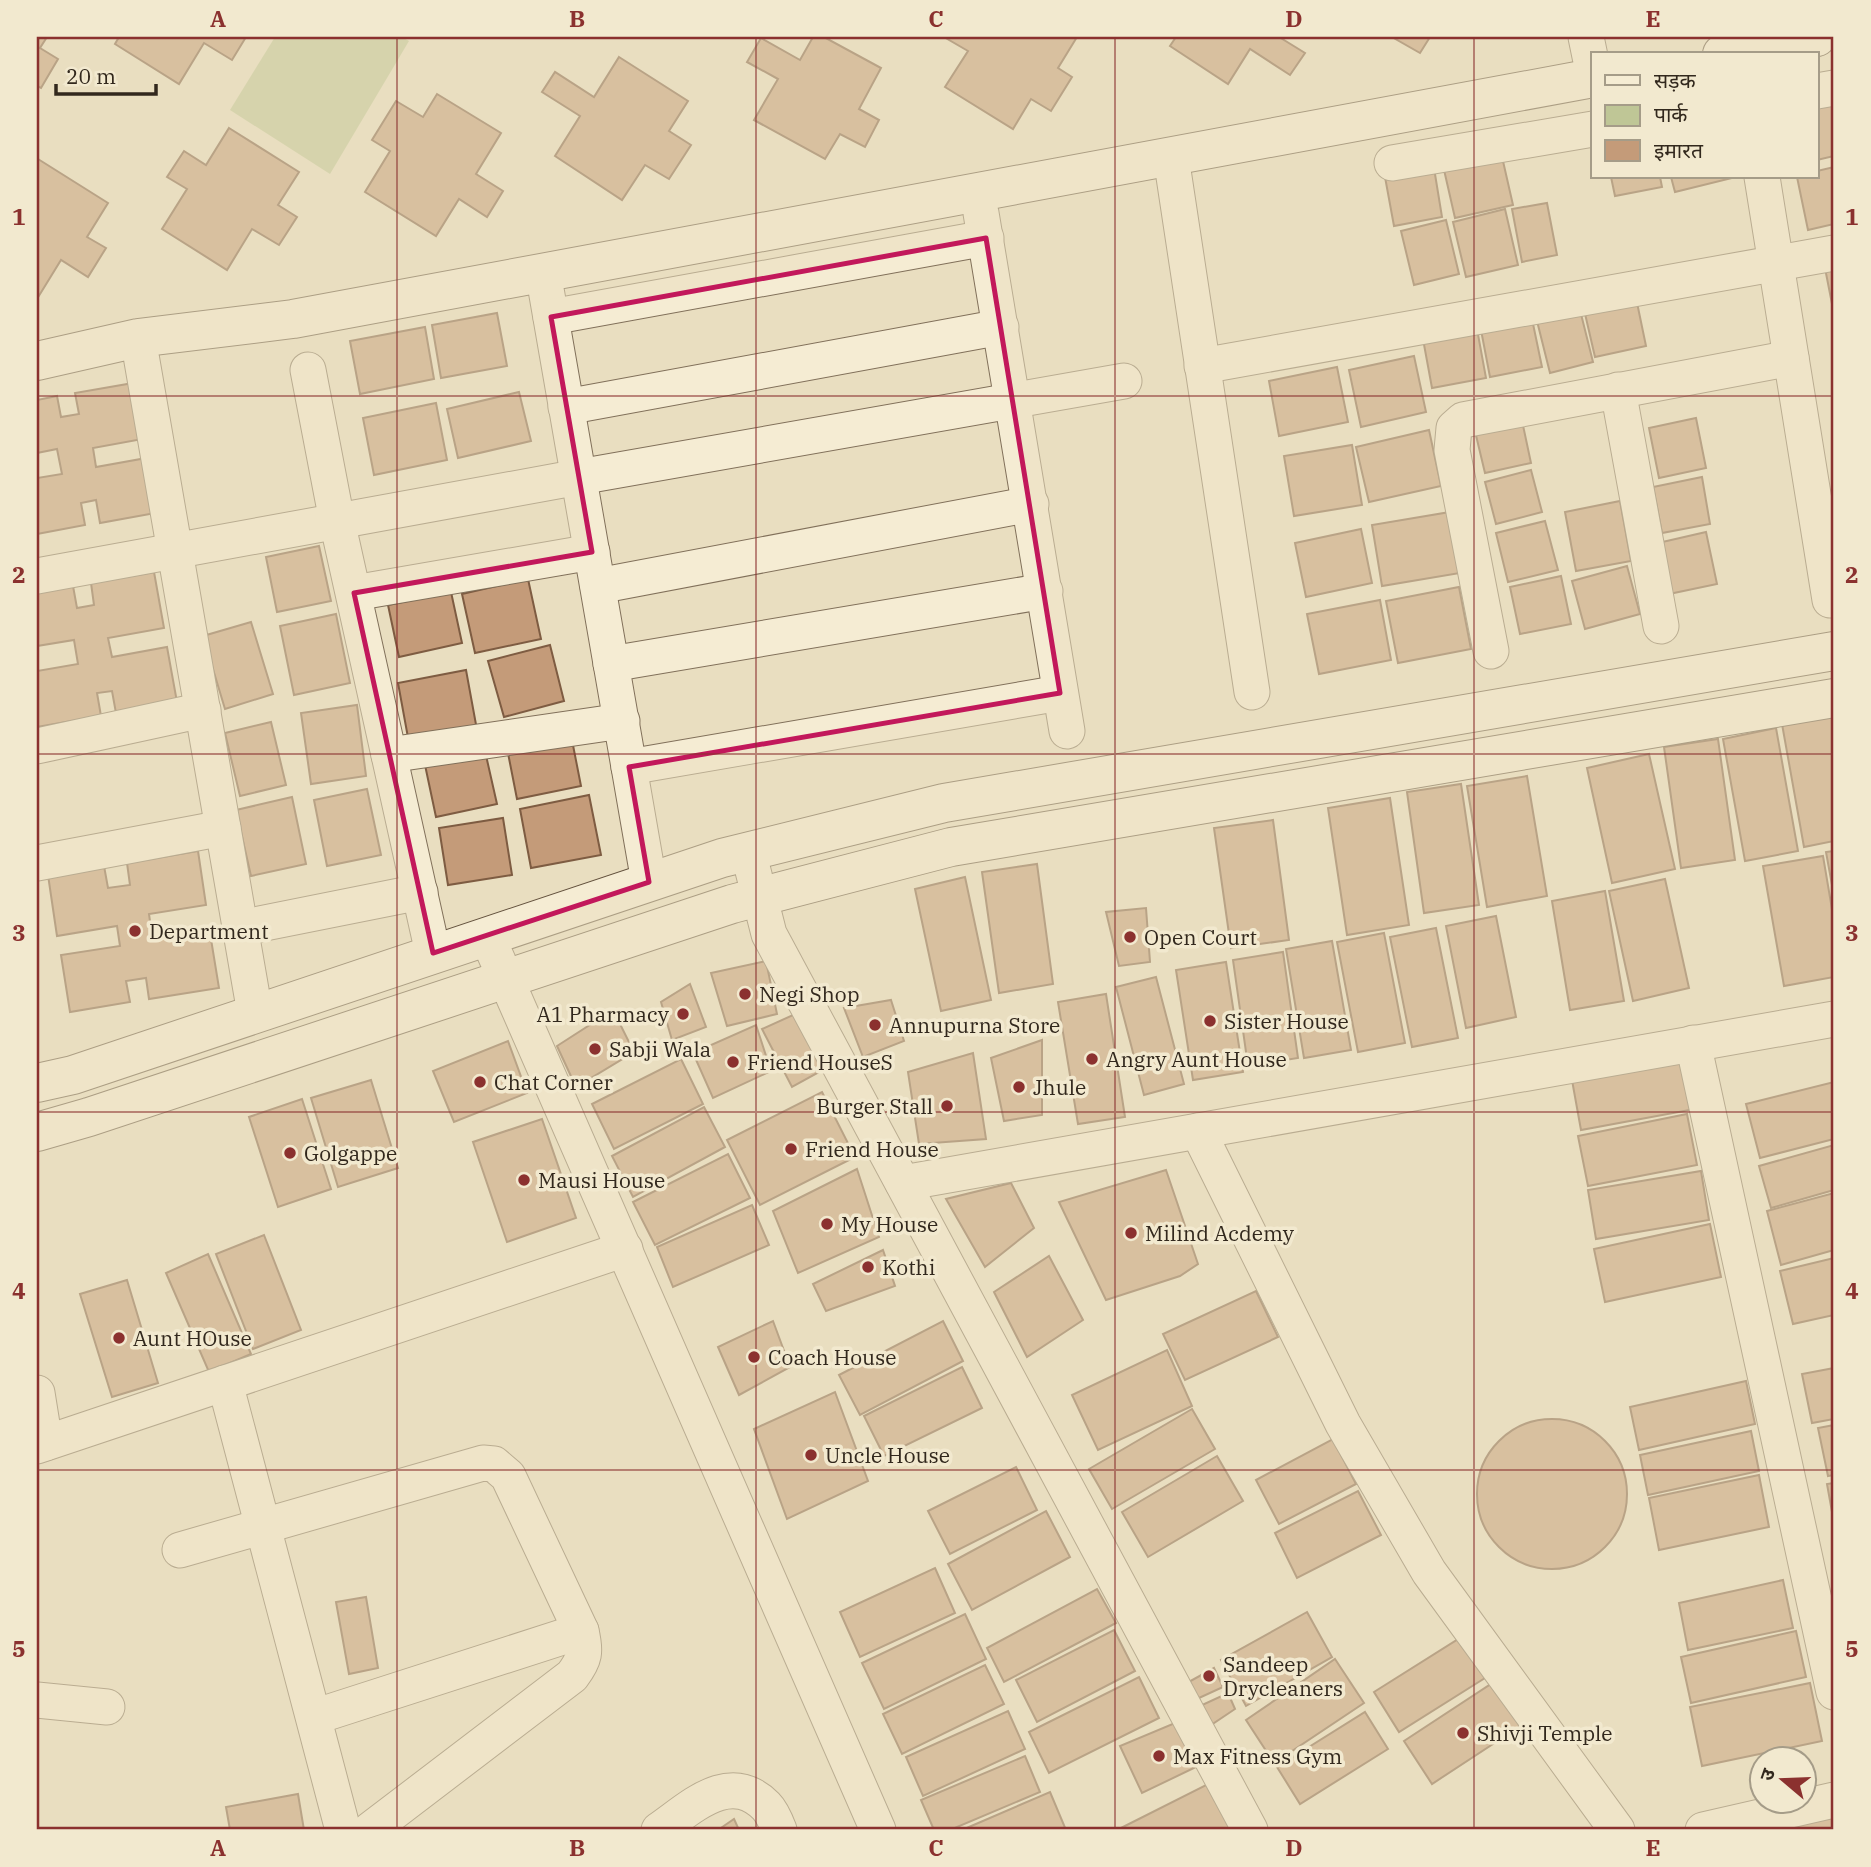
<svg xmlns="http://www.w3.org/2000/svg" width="1871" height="1867" font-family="'IBM Plex Serif','Noto Sans Devanagari',serif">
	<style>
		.green { fill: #bfc696 }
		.building { fill: #c49b79; stroke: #7e5c42; stroke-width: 2 }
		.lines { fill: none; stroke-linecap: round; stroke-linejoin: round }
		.street-casing { stroke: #81705a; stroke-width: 37 }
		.secondary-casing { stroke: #63513d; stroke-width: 40 }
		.street { stroke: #f5ecd3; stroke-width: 35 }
		.secondary { stroke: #f5ecd3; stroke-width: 38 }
		.marked { fill: none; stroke: #c2185b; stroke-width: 5; stroke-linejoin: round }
		.grid { fill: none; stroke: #8b312f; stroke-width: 2; stroke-opacity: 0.55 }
		.poi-dot { fill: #8b312f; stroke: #f2e9cf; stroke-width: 2.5 }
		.labels { text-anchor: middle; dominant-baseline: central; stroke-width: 7; stroke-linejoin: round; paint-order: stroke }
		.poi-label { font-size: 21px; fill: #32281d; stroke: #f2e9cf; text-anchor: start }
		.neatline { fill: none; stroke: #8b312f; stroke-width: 2.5 }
		.grid-label { font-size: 23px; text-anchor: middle; font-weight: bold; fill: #8b312f }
	</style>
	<rect width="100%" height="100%" fill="#e9dec0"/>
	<polygon class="green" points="275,37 402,37 409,41 330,174 230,110"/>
	<g class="building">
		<polygon points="37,37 47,37 40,48 58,59 41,88 37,86"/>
		<polygon points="119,37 246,37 232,60 204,43 179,84 115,44"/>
		<polygon points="813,37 824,37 881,68 859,109 879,120 865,147 840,134 825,159 754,120 778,79 747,62 761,38 800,60"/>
		<polygon points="944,37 1077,37 1058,68 1072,77 1051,111 1031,99 1013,129 945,87 968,51"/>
		<polygon points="1176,37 1279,37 1305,53 1290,75 1250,49 1228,84 1170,46"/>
		<polygon points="1392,37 1430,37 1420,53"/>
		<polygon points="619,57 688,101 669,131 691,145 669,179 645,165 622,200 555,156 580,116 542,92 555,72 594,97"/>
		<polygon points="437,94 501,133 476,174 503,191 487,217 459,199 436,236 365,192 390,151 372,140 396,101 423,117"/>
		<polygon points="1817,100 1834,104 1834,156 1817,160"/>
		<polygon points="229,128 299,172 278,205 297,217 279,245 252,229 227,270 162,229 187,189 167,177 184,151 206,165"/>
		<polygon points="1500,148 1513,205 1455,218 1442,161"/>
		<polygon points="38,159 108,203 87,237 106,248 88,277 61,260 37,299"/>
		<polygon points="1834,167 1834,224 1808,230 1797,177 1817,177 1817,171"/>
		<polygon points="1434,168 1442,217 1394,226 1385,177"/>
		<polygon points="1611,177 1660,177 1662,187 1615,196"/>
		<polygon points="1671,177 1732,177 1732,178 1675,192"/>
		<polygon points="1547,203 1557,255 1522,262 1512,209"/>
		<polygon points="1505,209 1518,265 1466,277 1453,222"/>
		<polygon points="1446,220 1459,274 1414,285 1401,231"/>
		<polygon points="1834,261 1834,309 1833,309 1824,263"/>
		<polygon points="1635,293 1646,346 1595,357 1583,305"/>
		<polygon points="1579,306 1593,362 1550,373 1536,317"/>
		<polygon points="497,313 507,366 441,378 432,325"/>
		<polygon points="1532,319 1542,367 1490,377 1481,330"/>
		<polygon points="425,327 434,379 360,394 350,341"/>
		<polygon points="1477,329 1486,378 1432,388 1423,339"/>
		<polygon points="1414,356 1426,412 1361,427 1349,370"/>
		<polygon points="1337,367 1348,422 1279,436 1269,381"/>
		<polygon points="139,382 148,438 93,448 96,467 152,457 161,512 100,523 96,500 81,503 85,525 37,534 37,478 62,474 57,449 37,453 37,400 57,396 61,417 79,414 75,393"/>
		<polygon points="519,392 531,441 458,458 447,409"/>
		<polygon points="436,403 447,460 374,475 363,418"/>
		<polygon points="1521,416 1531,463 1485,473 1474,427"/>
		<polygon points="1696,418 1706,468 1659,478 1649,428"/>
		<polygon points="1429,430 1441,486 1369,502 1356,447"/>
		<polygon points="1352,445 1362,505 1294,516 1284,456"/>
		<polygon points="1531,470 1542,512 1496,524 1485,482"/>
		<polygon points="1702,477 1710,524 1662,533 1653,487"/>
		<polygon points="1620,501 1631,561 1576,571 1565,512"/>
		<polygon points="1450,512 1460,573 1382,586 1372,525"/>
		<polygon points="1545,521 1558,570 1508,582 1496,533"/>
		<polygon points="1361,529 1372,583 1306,597 1295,543"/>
		<polygon points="1706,532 1717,584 1669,594 1658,543"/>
		<polygon points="319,546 331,601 277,612 266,557"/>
		<polygon points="1627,566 1640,614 1585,629 1572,581"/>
		<polygon points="154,572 164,628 108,638 112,657 167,647 177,702 116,713 112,691 97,693 101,716 37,727 37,671 78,664 74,640 37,646 37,593 73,586 77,608 94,605 91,583"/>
		<polygon points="1561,576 1571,624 1520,634 1510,587"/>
		<polygon points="528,579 541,639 475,653 462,594"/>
		<polygon points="1459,587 1471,649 1398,663 1386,601"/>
		<polygon points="451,592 462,643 399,657 388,605"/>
		<polygon points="1380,600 1391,660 1319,674 1307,614"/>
		<polygon points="336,614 350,683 294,695 280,626"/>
		<polygon points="251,622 273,694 225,709 203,636"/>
		<polygon points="550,645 564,701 504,717 488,661"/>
		<polygon points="466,670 477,730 409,743 398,683"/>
		<polygon points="357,705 366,776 311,784 301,713"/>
		<polygon points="1834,715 1834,841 1804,847 1782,724"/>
		<polygon points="271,722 286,785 240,796 225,733"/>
		<polygon points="1776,728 1798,851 1745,861 1723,739"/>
		<polygon points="571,735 581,786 517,799 507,748"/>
		<polygon points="1718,739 1735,860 1681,868 1664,747"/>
		<polygon points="485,751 497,804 436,817 425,765"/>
		<polygon points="1649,754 1675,869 1612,883 1587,768"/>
		<polygon points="1527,776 1547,896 1487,907 1467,786"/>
		<polygon points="1461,784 1479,905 1424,913 1407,792"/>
		<polygon points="367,789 381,855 327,866 314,800"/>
		<polygon points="589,795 601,855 531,868 520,809"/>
		<polygon points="292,797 306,864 251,876 236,810"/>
		<polygon points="1390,798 1409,925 1347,935 1328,808"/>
		<polygon points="503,818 512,875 448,885 439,828"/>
		<polygon points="1273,820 1289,940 1231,948 1214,828"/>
		<polygon points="198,851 206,905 149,914 152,936 209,927 219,988 149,999 146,978 126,981 130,1002 70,1012 61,955 120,946 117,926 57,936 48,875 104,866 108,888 130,885 127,863"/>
		<polygon points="1834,851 1834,896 1826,852"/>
		<polygon points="1823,856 1834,921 1834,977 1784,986 1763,866"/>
		<polygon points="1037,864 1053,984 999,993 982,872"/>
		<polygon points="965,877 991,1000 941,1011 915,889"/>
		<polygon points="1665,879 1689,988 1633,1001 1609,891"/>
		<polygon points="1605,891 1624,1001 1570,1010 1552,901"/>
		<polygon points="1146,908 1150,962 1119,966 1106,912"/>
		<polygon points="1496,916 1516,1017 1466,1028 1446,926"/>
		<polygon points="1436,928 1458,1038 1412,1047 1390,937"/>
		<polygon points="1384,933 1405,1043 1358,1052 1337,942"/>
		<polygon points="1332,941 1351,1050 1304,1058 1286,949"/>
		<polygon points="1283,952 1298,1058 1248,1066 1233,960"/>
		<polygon points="766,961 777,1014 727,1026 711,973"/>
		<polygon points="1226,962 1243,1072 1193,1080 1176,970"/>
		<polygon points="1156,977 1184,1084 1144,1095 1116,987"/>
		<polygon points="690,984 706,1027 672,1040 661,1002"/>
		<polygon points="1106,994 1125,1117 1078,1124 1058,1002"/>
		<polygon points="891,1000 904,1041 863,1057 844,1008"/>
		<polygon points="613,1010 634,1052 576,1087 557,1046"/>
		<polygon points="802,1011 830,1066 792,1087 762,1029"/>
		<polygon points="756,1025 771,1071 713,1098 693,1053"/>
		<polygon points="1042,1040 1042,1115 1004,1121 991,1058"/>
		<polygon points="508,1041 527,1093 454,1122 433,1071"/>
		<polygon points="1684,1048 1695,1109 1581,1130 1570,1069"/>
		<polygon points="973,1053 986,1139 919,1144 908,1072"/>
		<polygon points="681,1059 703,1104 614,1149 592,1104"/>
		<polygon points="371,1080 398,1168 338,1187 311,1098"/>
		<polygon points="1834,1082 1834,1139 1760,1158 1746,1104"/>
		<polygon points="822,1092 855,1157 760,1205 727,1140"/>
		<polygon points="302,1099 331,1189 278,1207 249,1117"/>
		<polygon points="704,1107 725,1147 633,1197 612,1156"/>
		<polygon points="1687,1114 1697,1165 1588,1186 1578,1136"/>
		<polygon points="542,1119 576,1218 507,1242 473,1142"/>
		<polygon points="1834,1145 1834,1190 1771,1208 1759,1166"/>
		<polygon points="728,1154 750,1198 655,1245 633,1202"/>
		<polygon points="857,1169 879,1237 798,1273 773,1211"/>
		<polygon points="1166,1170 1198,1264 1180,1276 1106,1300 1059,1202"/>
		<polygon points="1701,1171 1709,1220 1596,1239 1588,1190"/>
		<polygon points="1011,1183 1034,1228 985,1267 946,1199"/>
		<polygon points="1834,1193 1834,1250 1781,1265 1767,1211"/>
		<polygon points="752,1205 769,1245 673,1287 657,1247"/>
		<polygon points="1710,1224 1721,1277 1605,1302 1594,1249"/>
		<polygon points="264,1235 301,1330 253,1349 216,1254"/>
		<polygon points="883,1250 895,1286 826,1311 813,1284"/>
		<polygon points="208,1254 251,1354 209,1372 166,1273"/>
		<polygon points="1049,1256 1083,1320 1027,1357 994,1292"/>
		<polygon points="1834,1258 1834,1315 1793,1324 1780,1271"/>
		<polygon points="127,1280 158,1383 112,1397 80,1294"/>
		<polygon points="1256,1291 1278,1337 1185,1380 1163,1334"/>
		<polygon points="773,1321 790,1367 739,1395 718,1347"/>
		<polygon points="943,1321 963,1361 860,1415 839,1375"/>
		<polygon points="1167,1350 1192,1406 1098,1450 1072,1395"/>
		<polygon points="962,1367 982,1408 884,1456 864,1416"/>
		<polygon points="1834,1368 1834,1419 1812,1423 1802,1374"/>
		<polygon points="1746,1381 1755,1424 1639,1450 1630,1407"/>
		<polygon points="835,1392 868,1481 787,1519 754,1429"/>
		<polygon points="1192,1409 1215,1449 1112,1509 1089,1469"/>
		<circle cx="1552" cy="1494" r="75"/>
		<polygon points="1834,1425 1834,1475 1828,1476 1818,1428"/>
		<polygon points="1751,1431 1759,1471 1648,1495 1640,1455"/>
		<polygon points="1333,1439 1356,1484 1279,1524 1256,1480"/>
		<polygon points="1217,1456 1243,1501 1148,1557 1122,1512"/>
		<polygon points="1016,1467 1037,1510 950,1554 928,1511"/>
		<polygon points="1759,1475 1769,1527 1659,1550 1649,1498"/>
		<polygon points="1834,1483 1834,1523 1827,1484"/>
		<polygon points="1358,1491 1381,1535 1297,1578 1275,1533"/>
		<polygon points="1046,1511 1070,1557 972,1610 948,1564"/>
		<polygon points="935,1568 955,1613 860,1657 840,1612"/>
		<polygon points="1783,1580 1793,1628 1688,1650 1679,1603"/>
		<polygon points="1097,1589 1116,1623 1004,1682 987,1648"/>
		<polygon points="366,1597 378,1668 349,1674 336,1602"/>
		<polygon points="1307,1612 1332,1657 1246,1706 1221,1660"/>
		<polygon points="965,1614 986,1659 884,1709 862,1663"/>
		<polygon points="1114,1630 1135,1671 1037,1722 1016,1680"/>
		<polygon points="1796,1631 1806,1677 1691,1703 1681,1657"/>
		<polygon points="1460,1638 1485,1678 1399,1732 1374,1692"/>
		<polygon points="1335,1659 1364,1703 1274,1763 1246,1720"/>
		<polygon points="985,1665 1004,1704 902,1754 883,1714"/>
		<polygon points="1214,1668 1223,1687 1199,1698 1185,1684"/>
		<polygon points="1139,1677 1159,1718 1049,1773 1029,1732"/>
		<polygon points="1494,1682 1522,1725 1432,1784 1404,1741"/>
		<polygon points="1810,1683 1822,1741 1702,1766 1690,1707"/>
		<polygon points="1228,1693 1235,1709 1211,1725 1200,1706"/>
		<polygon points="1008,1711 1025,1749 923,1796 906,1757"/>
		<polygon points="1365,1712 1388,1749 1300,1804 1277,1767"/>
		<polygon points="1175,1723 1198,1766 1142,1793 1120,1746"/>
		<polygon points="1025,1756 1040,1792 950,1830 934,1830 921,1800"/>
		<polygon points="1212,1782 1236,1830 1117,1830"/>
		<polygon points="1050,1792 1066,1830 962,1830"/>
		<polygon points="298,1794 304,1830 230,1830 226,1807"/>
		<polygon points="1834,1808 1834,1830 1792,1830 1789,1818"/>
		<polygon points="734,1819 739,1830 718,1830"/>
	</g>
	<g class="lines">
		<g class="street-casing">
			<g id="street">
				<polyline points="1586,37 1593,71"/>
				<polyline points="1817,91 1834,88"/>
				<polyline points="1171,157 1252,692"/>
				<polyline points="1392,163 1593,129"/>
				<polyline points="1762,177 1830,600"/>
				<polyline points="981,213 1067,731"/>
				<polyline points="543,272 649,882"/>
				<polyline points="551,317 986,238"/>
				<polyline points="138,338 255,1013"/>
				<polyline points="1202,366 1834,253"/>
				<polyline points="308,370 337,521 433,953"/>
				<polyline points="1618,390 1661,626"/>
				<polyline points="566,407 1001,327"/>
				<polyline points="37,576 579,477 1124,381"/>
				<polyline points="598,586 1031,504"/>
				<polyline points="354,593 592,552"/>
				<polyline points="1491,651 1452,450 1454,428 1463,420 1791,358"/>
				<polyline points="611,664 1045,591"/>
				<polyline points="37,746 203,710"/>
				<polyline points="389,755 622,721"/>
				<polyline points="629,767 1060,693"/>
				<polyline points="748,851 769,934 1250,1830"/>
				<polyline points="37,863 223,828"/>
				<polyline points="240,928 420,892"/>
				<polyline points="487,936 878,1830"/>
				<polyline points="1693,1043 1834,1692"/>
				<polyline points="1198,1131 1343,1424 1429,1572 1617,1830"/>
				<polyline points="903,1183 1834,1019"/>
				<polyline points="225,1383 343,1830"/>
				<polyline points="37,1393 45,1443"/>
				<polyline points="37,1446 625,1249"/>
				<path d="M180,1550l303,-87 11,1 14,12 73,155c5,21 4,28 -9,45l-202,154"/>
				<polyline points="37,1700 107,1707"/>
				<polyline points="314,1717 581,1631"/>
				<path d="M659,1830c32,-22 70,-61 107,-24 6,6 10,16 13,24"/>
				<polyline points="1703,1830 1834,1800"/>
			</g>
		</g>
		<g class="secondary-casing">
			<g id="secondary">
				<polyline points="1722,54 1817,37"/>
				<polyline points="37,361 138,338 293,319 1593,78"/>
				<polyline points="37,1083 73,1075 722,858 944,803 1834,651"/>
				<polyline points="37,1132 89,1117 732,904 951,847 1834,698"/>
			</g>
		</g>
		<use href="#street" class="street"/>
		<use href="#secondary" class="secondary"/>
	</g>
	<path d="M0 0H1871V1867H0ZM986,238l74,455 -431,74 20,115 -216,71 -79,-360 238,-41 -41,-235z" fill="#e9dec0" fill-opacity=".55" fill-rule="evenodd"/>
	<path class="marked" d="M986,238l74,455 -431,74 20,115 -216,71 -79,-360 238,-41 -41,-235z"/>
	<path class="grid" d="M397,37v1793M756,37v1793M1115,37v1793M1474,37v1793M37,396h1797M37,754h1797M37,1112h1797M37,1470h1797"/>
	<g class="poi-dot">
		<circle cx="135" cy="931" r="7"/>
		<circle cx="1130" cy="937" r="7"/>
		<circle cx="745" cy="994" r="7"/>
		<circle cx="683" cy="1014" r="7"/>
		<circle cx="1210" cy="1021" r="7"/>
		<circle cx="875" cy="1025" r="7"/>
		<circle cx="595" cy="1049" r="7"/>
		<circle cx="1092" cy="1059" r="7"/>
		<circle cx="733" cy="1062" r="7"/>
		<circle cx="480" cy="1082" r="7"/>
		<circle cx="1019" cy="1087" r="7"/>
		<circle cx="947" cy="1106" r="7"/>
		<circle cx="791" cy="1149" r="7"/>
		<circle cx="290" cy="1153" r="7"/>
		<circle cx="524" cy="1180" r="7"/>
		<circle cx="827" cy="1224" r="7"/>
		<circle cx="1131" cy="1233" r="7"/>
		<circle cx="868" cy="1267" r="7"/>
		<circle cx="119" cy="1338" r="7"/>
		<circle cx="754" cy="1357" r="7"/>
		<circle cx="811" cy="1455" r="7"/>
		<circle cx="1209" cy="1676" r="7"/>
		<circle cx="1463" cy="1733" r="7"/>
		<circle cx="1159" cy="1756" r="7"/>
	</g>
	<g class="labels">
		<g class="poi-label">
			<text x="149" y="931">Department</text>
			<text x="1144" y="937">Open Court</text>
			<text x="759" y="994">Negi Shop</text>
			<text x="669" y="1014" text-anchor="end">A1 Pharmacy</text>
			<text x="1224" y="1021">Sister House</text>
			<text x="889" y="1025">Annupurna Store</text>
			<text x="609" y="1049">Sabji Wala</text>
			<text x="1106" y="1059">Angry Aunt House</text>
			<text x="747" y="1062">Friend HouseS</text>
			<text x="494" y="1082">Chat Corner</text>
			<text x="1033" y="1087">Jhule</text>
			<text x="933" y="1106" text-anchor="end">Burger Stall</text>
			<text x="805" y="1149">Friend House</text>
			<text x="304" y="1153">Golgappe</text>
			<text x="538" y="1180">Mausi House</text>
			<text x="841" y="1224">My House</text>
			<text x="1145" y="1233">Milind Acdemy</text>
			<text x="882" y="1267">Kothi</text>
			<text x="133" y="1338">Aunt HOuse</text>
			<text x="768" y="1357">Coach House</text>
			<text x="825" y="1455">Uncle House</text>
			<text x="1223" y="1664">Sandeep<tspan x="1223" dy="24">Drycleaners</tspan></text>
			<text x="1477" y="1733">Shivji Temple</text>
			<text x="1173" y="1756">Max Fitness Gym</text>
		</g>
	</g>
	<rect width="1871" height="1867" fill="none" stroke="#f2e9cf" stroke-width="77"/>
	<rect x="1591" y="52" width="228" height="126" fill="#f2e9cf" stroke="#a59c88" stroke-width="2"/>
	<rect x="1605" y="75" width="35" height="10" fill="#f5ecd3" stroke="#a59c88" stroke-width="2"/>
	<text x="1654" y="88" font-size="21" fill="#32281d">सड़क</text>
	<rect x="1605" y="105" width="35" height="21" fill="#bfc696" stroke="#a59c88" stroke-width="2"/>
	<text x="1654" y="122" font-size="21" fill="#32281d">पार्क</text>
	<rect x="1605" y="140" width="35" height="21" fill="#c49b79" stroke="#a59c88" stroke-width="2"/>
	<text x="1654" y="158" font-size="21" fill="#32281d">इमारत</text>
	<g transform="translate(1783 1780) rotate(289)"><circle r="33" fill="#f2e9cf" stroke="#a59c88" stroke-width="2"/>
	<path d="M0-5L12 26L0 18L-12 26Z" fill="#8b312f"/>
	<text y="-10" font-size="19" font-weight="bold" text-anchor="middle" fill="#32281d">उ</text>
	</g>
	<path d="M56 84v10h100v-10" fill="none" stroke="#32281d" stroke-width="3.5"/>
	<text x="66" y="84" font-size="21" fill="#32281d" stroke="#f2e9cf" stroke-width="5" paint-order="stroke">20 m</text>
	<rect x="38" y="38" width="1794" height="1790" class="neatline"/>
	<g class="grid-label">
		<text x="218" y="27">A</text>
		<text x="577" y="27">B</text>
		<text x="936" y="27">C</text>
		<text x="1294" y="27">D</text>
		<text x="1653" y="27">E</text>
		<text x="19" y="225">1</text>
		<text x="1852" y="225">1</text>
		<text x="19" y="583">2</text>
		<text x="1852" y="583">2</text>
		<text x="19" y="941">3</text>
		<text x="1852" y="941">3</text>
		<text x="19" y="1299">4</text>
		<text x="1852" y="1299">4</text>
		<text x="19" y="1657">5</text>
		<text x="1852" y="1657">5</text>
		<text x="218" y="1856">A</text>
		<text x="577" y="1856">B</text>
		<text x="936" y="1856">C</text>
		<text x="1294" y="1856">D</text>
		<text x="1653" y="1856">E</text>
	</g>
</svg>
